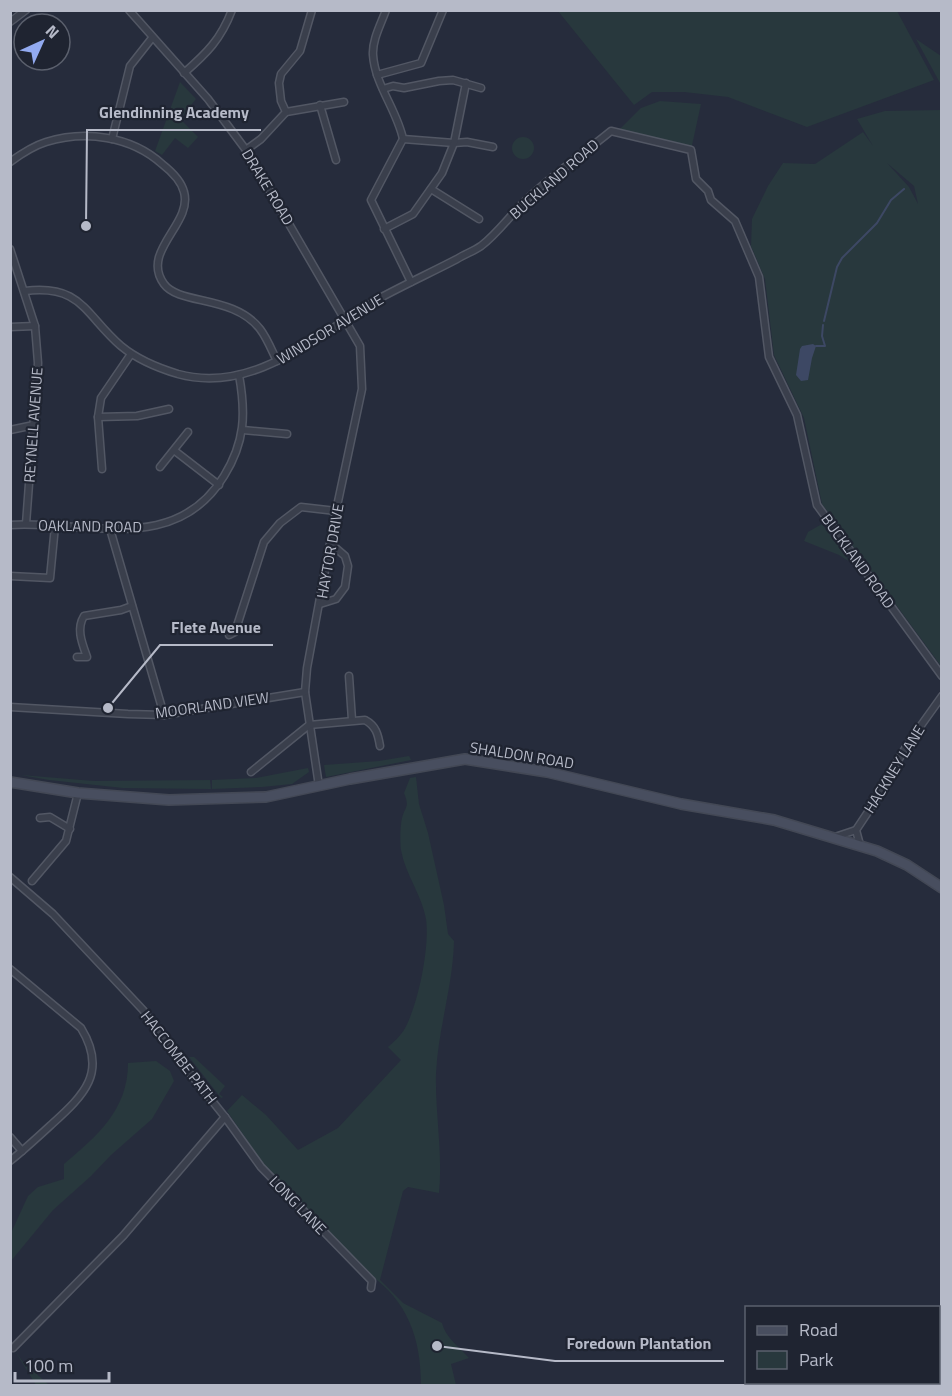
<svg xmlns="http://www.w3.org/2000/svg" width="952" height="1396" font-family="'Titillium Web',sans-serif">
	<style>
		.green { fill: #28383d; fill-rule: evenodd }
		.water { fill: #3d4864 }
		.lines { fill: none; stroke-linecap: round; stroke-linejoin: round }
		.stream { stroke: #3d4864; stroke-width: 2 }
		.street-casing { stroke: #525764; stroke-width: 9 }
		.secondary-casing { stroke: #434855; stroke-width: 12 }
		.street { stroke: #3a3f4c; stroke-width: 6 }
		.secondary { stroke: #484e5f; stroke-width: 9 }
		.labels { text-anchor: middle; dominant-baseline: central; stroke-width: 4.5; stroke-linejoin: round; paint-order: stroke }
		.street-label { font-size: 15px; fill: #b6bac8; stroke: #1f2431 }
		.leader { fill: none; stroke: #b6bac8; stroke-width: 2 }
		.callout-dot { fill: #b6bac8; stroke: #1f2431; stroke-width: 2 }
		.callout-label { font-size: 16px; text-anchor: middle; font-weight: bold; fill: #b6bac8; stroke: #1f2431; stroke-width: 4.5; stroke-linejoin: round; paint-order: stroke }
	</style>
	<rect width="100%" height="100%" fill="#262c3c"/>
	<g class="green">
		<polygon points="558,11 897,11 934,80 807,127 728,97 684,92 652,92 634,105"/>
		<polygon points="916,39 941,56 941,82 940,83"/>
		<polygon points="180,82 196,99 180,119 198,137 188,148 175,138 162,155 155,151"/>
		<polygon points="660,101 701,104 691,150 619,130 641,108"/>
		<path d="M941,110v556l-119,-162 -18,-86 -30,-63 -9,-76 -14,-33 1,-27 16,-33 15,-23 32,1 48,-32 10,14 -16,-27 28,-8zM887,163l27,23 4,18 -9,-17z"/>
		<circle cx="523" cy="148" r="11"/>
		<polygon points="822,524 850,562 839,555 804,541 808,532"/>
		<polygon points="409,756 411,760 326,777 324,765 379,761"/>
		<polygon points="308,768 309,772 292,784 262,787 212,789 212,780 256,778"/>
		<polygon points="21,775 94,781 210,780 211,789 123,788 49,780"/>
		<path d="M416,777l3,27 9,29 16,72 4,29 6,7c-1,45 -16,88 -18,133 -1,39 7,80 3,119l-31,-6 -5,4 -23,89 23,23 39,20c3,14 18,25 27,35l-18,6 5,21h-35c0,-46 -13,-84 -52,-111l-105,-109 -37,-54 15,-16 24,20 32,35 40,-22 63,-68 -13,-13c6,-5 12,-11 16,-17 14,-24 26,-83 22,-111 -4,-24 -21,-45 -25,-69 -1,-8 -1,-23 1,-32 3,-12 8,-10 2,-25l6,-15z"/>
		<polygon points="189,1057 194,1057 225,1086 219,1094 223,1097 221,1098"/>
		<path d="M156,1061l14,10 4,10 -22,38 -41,36 -20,21 -38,34 -42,51v-28l17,-37 10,-9 26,-8v-15c33,-28 64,-54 64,-101z"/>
		<polygon points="15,1351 23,1362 49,1385 36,1385"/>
	</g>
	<polygon class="water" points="813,344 816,346 812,358 808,380 801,381 796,375 800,349 802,346"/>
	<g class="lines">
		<g class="stream">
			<polyline points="824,321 837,267 842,258 877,223 891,200 904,189"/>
			<polyline points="816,346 825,346 822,336 823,325"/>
		</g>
		<g class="street-casing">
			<g id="street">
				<polyline points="129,10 208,99 246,150 360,346 362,389 336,511 307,668 305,692 319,786"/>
				<path d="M386,10c-5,14 -14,30 -13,45 2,30 24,55 30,84l-32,61 40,82"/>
				<polyline points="10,22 26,10"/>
				<path d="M184,73c23,-20 37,-34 48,-63"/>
				<polyline points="377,75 421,63 443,10"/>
				<polyline points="383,89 393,86 404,88 439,81 453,80 481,88"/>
				<polyline points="320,105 336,160"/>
				<polyline points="286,112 344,102"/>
				<polyline points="112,139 130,66 152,38"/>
				<polyline points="403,139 454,143 467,142 493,147"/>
				<polyline points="246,150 261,139 286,112 281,101 279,83 281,74 300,51 312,10"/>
				<path d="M10,162c11,-8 23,-16 36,-20 39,-12 85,-6 116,22 9,7 19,16 22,28 9,32 -44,59 -20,92 15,21 70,11 96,45 7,9 12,22 17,32"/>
				<polyline points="431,189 479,219"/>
				<polyline points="384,229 413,214 442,173 454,143 466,83"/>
				<polyline points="10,249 35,326 38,363 26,524"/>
				<path d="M25,291c57,-7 60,24 96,55 17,14 37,22 57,28 77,21 141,-41 202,-76 26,-14 52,-26 77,-39 8,-5 17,-8 24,-13 17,-13 30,-32 45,-46 26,-25 57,-46 85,-69l80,19 5,29 12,12 3,9 24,21 24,56 10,80 28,58 20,90 125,171"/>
				<polyline points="10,327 35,326"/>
				<polyline points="98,417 137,416 169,409"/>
				<polyline points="10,430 34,425"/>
				<polyline points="243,430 287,434"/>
				<polyline points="175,451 219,485"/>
				<polyline points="160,467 188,432"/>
				<polyline points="102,469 98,417 101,398 131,354"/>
				<path d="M10,525c77,-5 165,31 214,-49 21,-34 22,-62 15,-101"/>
				<polyline points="110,529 164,715"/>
				<polyline points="10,576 50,578 55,526"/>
				<polyline points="320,604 336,599 345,587 348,566 345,556 331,544"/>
				<polyline points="229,635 235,632 264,542 280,523 301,507 336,511"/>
				<path d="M77,657h10c-5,-14 -11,-28 -3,-41l37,-6 11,-4"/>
				<polyline points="349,676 352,720"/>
				<polyline points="10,707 128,714 164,715 305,692"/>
				<path d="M251,772l58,-47 56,-5c11,6 13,14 15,26"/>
				<polyline points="40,818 50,817 70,829"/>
				<polyline points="835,837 856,830"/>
				<polyline points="860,845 856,830 872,806 907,745 942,696"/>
				<polyline points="10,877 53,914 143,1010 181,1062 225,1117 261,1167 372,1281 371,1288"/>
				<polyline points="32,881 66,841 78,793"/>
				<path d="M10,969l71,59c27,44 3,67 -29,96 -13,12 -27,25 -42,37"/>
				<polyline points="10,1137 22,1151"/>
				<polyline points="13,1348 123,1236 225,1117"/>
			</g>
		</g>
		<g class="secondary-casing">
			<polyline id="secondary" points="10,782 78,793 169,800 266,797 350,779 465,759 547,772 681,804 774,820 877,851 907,865 942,888"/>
		</g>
		<use href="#street" class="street"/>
		<use href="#secondary" class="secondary"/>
	</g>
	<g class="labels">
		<g class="street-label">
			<text transform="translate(554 179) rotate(-41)">BUCKLAND ROAD</text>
			<text transform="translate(268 187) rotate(59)">DRAKE ROAD</text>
			<text transform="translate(330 329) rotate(-31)">WINDSOR AVENUE</text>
			<text transform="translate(33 425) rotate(-86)">REYNELL AVENUE</text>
			<text transform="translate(90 526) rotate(1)">OAKLAND ROAD</text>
			<text transform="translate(330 551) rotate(-80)">HAYTOR DRIVE</text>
			<text transform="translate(858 561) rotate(54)">BUCKLAND ROAD</text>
			<text transform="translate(212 705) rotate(-8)">MOORLAND VIEW</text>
			<text transform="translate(522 755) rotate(9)">SHALDON ROAD</text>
			<text transform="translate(894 769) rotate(-58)">HACKNEY LANE</text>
			<text transform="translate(179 1057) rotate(52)">HACCOMBE PATH</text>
			<text transform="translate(298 1205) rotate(46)">LONG LANE</text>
		</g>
	</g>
	<path class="leader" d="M86 226L87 130H261M108 708L160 645H273M437 1346L555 1361H724"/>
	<g class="callout-dot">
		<circle cx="86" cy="226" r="6"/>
		<circle cx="108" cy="708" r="6"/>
		<circle cx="437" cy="1346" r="6"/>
	</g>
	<g class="callout-label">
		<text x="174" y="118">Glendinning Academy</text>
		<text x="216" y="633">Flete Avenue</text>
		<text x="639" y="1349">Foredown Plantation</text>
	</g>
	<rect width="952" height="1396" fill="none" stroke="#b6bac8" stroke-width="24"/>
	<rect x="745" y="1306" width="195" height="78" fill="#1f2431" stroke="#5b606d" stroke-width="1.5"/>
	<rect x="757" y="1326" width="30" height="9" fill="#484e5f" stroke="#5b606d" stroke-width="1.5"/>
	<text x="799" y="1336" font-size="18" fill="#b6bac8">Road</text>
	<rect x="757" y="1351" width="30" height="18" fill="#28383d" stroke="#5b606d" stroke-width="1.5"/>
	<text x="799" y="1366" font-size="18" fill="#b6bac8">Park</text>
	<g transform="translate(42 42) rotate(45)"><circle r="28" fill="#1f2431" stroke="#5b606d" stroke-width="1.5"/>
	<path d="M0-4.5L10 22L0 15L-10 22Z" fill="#92aaf0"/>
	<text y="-9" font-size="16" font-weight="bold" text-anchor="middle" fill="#b6bac8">N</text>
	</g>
	<path d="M15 1372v9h94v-9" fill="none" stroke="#b6bac8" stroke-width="3"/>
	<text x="24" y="1372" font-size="18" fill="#b6bac8" stroke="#1f2431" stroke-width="4.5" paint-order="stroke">100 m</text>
</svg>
